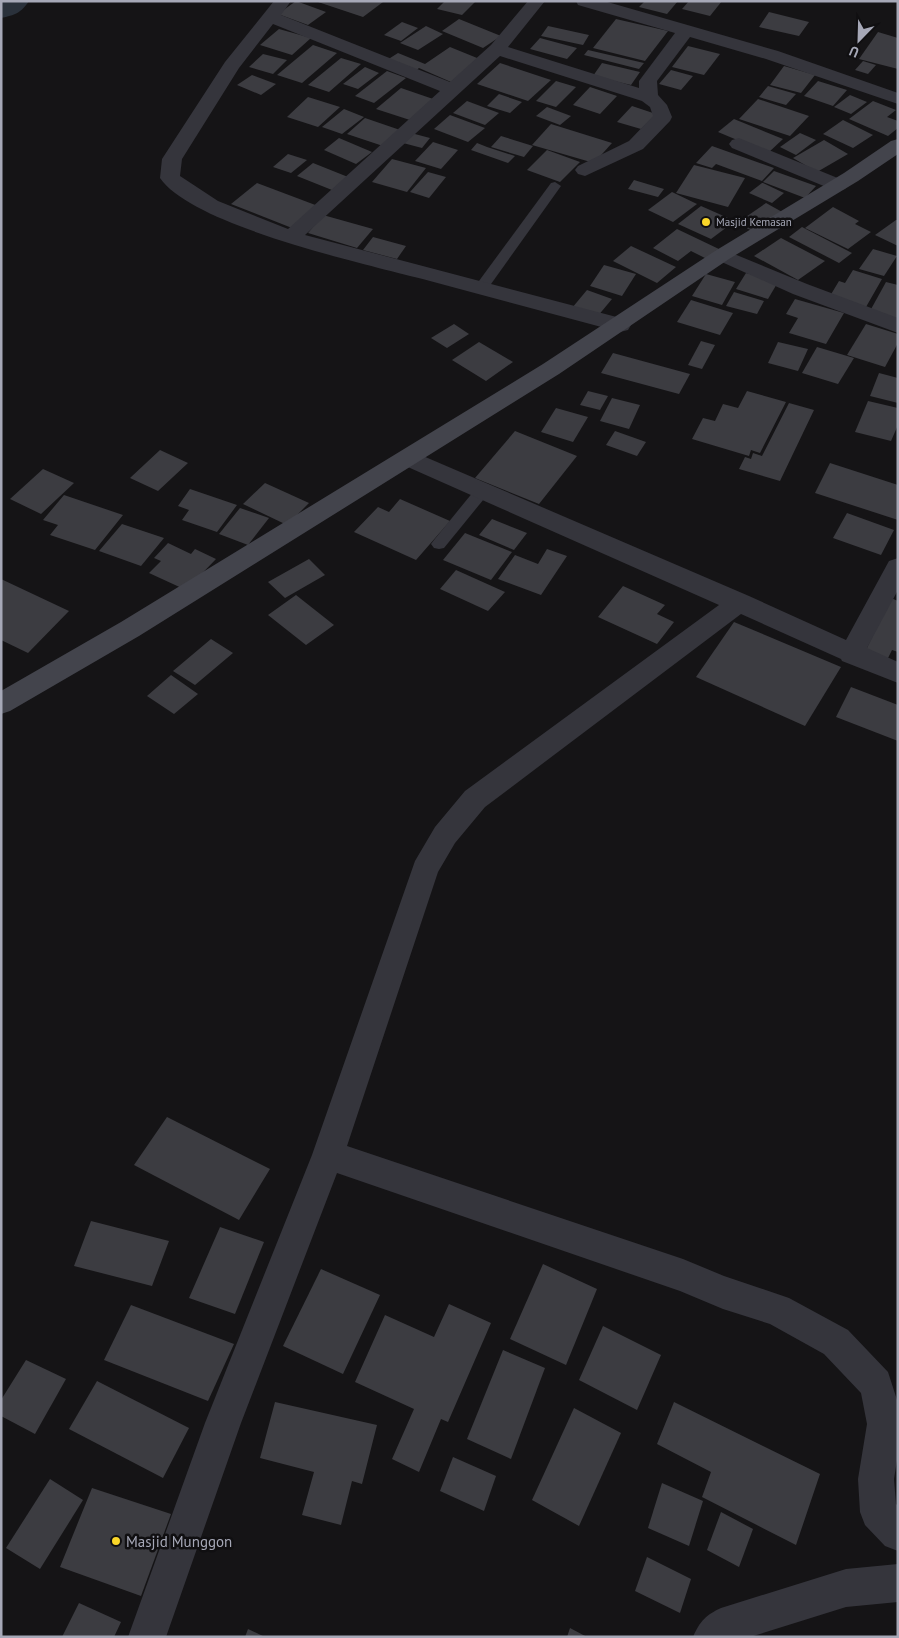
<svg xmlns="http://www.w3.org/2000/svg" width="899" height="1638" font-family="'PT Sans',sans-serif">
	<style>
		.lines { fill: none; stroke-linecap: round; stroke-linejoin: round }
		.river { fill: #2a313b; fill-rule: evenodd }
		.building { fill: #3c3c41 }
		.lane { fill: #35353c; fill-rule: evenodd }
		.street { fill: #35353c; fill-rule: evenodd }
		.secondary { fill: #43444c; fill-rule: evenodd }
		.poi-dot { fill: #fad629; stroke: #100f11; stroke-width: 2 }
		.labels { text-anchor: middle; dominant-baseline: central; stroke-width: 5; stroke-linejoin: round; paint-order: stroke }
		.far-poi-label { font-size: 11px; fill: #a6a8b7; stroke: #100f11; text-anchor: start }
		.near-poi-label { font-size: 15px; fill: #a6a8b7; stroke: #100f11; text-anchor: start }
	</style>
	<rect width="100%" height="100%" fill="#151416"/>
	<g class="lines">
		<path class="river" d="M1,1h28c-8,12 -14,14 -28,17z"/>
	</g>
	<g class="building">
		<polygon points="296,1 326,12 308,25 278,14"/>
		<polygon points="380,1 383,2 363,17 318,2"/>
		<polygon points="445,1 476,1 462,15 437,9"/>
		<polygon points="645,1 678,1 667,14 639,7"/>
		<polygon points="689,1 722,1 710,16 682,9"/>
		<polygon points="769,12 809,22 799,36 759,27"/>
		<polygon points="459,19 501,36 483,48 442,31"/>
		<polygon points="616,19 668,31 645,61 593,48"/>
		<polygon points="402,22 418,28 401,41 384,35"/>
		<polygon points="426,26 443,34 418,50 400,43"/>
		<polygon points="548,26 589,35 583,45 541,36"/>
		<polygon points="279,29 311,38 292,55 260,45"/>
		<polygon points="878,32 898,38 898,69 859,59"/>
		<polygon points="540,38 577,48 567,59 530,49"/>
		<polygon points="313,45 337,53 302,83 277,75"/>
		<polygon points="688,46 720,54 704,75 672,67"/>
		<polygon points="450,47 482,60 451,82 419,68 414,72 387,60 398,53 425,64"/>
		<polygon points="588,50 644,63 639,69 584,55"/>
		<polygon points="263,54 287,60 273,74 249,67"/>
		<polygon points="341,58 361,64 329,92 308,85"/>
		<polygon points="863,61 876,65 868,74 855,70"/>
		<polygon points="500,63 551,80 528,101 477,84"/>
		<polygon points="602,63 640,72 631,85 593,76"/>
		<polygon points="784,66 815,75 801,93 770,85"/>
		<polygon points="365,67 379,73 358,89 343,84"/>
		<polygon points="671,70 693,76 681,90 659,84"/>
		<polygon points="387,71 406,78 374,103 355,96"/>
		<polygon points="252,75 276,84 261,95 237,85"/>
		<polygon points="556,81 576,87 556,107 536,101"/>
		<polygon points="818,81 847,90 833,106 804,96"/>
		<polygon points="768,86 796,94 786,105 759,97"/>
		<polygon points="590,87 617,96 600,114 573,105"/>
		<polygon points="401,88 436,100 413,121 376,109"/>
		<polygon points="499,94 522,102 510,113 487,106"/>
		<polygon points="850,95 867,102 851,114 834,107"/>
		<polygon points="308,97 340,107 318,127 287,117"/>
		<polygon points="758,99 809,116 790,136 739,119"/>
		<polygon points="467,101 499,113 485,125 453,113"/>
		<polygon points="873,101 896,110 887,117 898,121 898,128 888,136 849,119"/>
		<polygon points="632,106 656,114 641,129 617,122"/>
		<polygon points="547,107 571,116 560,125 536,116"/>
		<polygon points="344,109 364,117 342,134 322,127"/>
		<polygon points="450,115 485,128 468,142 434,129"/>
		<polygon points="365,118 403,131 386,147 347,134"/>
		<polygon points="734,119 783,139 768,153 718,132"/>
		<polygon points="843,120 873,135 853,148 823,134"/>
		<polygon points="551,124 612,143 594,163 532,145"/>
		<polygon points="411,133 430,138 422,148 403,143"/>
		<polygon points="800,133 816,140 796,155 780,147"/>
		<polygon points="501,136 533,146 524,157 491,147"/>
		<polygon points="339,138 372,152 356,164 324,150"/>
		<polygon points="824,140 848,154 817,172 793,158"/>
		<polygon points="433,142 458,150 441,169 415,161"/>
		<polygon points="477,143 487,147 515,156 508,163 471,150"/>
		<polygon points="712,146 774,168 762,181 716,164 712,168 696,163"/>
		<polygon points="547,150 580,162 560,182 527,170"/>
		<polygon points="288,154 307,160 291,173 273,167"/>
		<polygon points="392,159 426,168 407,192 372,182"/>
		<polygon points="313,163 353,179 337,192 297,176"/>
		<polygon points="694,165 745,178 728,207 676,193"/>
		<polygon points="774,171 816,186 805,198 763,182"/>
		<polygon points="428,172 446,177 429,198 410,192"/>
		<polygon points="634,180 664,189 658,197 628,189"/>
		<polygon points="257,183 318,206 292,228 231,204"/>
		<polygon points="762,183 763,183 784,193 772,203 749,193"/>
		<polygon points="672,192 697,204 673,222 648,210"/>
		<polygon points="766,203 784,213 756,233 737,223"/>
		<polygon points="701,206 735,221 711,239 678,224"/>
		<polygon points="833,207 859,221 855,224 871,232 848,249 805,228"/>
		<polygon points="323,215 373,229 357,248 308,233"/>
		<polygon points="896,220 898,220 898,246 875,235"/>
		<polygon points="802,227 852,253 839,263 789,237"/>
		<polygon points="677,229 721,250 709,260 691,251 678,261 653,248"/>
		<polygon points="373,237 406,246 397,259 363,250"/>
		<polygon points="781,238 825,261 798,280 754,256"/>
		<polygon points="631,246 676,267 657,283 613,261"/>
		<polygon points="873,249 897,256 884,276 859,269"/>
		<polygon points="604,265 636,274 622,296 590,286"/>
		<polygon points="853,270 882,279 866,307 830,296 839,281 845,283"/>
		<polygon points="746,273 778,282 768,299 736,289"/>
		<polygon points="706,274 735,282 722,305 692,296"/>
		<polygon points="886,282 898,285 898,319 870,311"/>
		<polygon points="587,290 612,299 597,317 572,308"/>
		<polygon points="734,292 764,301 757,314 726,306"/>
		<polygon points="795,299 844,313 826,344 789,333 798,318 786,314"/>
		<polygon points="691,300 733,313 720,335 677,322"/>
		<polygon points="454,324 469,334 447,348 431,338"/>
		<polygon points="866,324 898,334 898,343 885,367 847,355"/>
		<polygon points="701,341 715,345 702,369 688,365"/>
		<polygon points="479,342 513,362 486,381 452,360"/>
		<polygon points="778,342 808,349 798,371 768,363"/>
		<polygon points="817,347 854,358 838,384 802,373"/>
		<polygon points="613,353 690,374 679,394 601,373"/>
		<polygon points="879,373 898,378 898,403 870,396"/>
		<polygon points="588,391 608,396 600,410 580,405"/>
		<polygon points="747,391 786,402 760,453 751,450 749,456 692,439 703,418 715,421 723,404 738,408"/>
		<polygon points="612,398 640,405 629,429 600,421"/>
		<polygon points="868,401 898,408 898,425 891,441 855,432"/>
		<polygon points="789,403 814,410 780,481 739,469 745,457 751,459 753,453 762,456"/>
		<polygon points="556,408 588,417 573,442 541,432"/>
		<polygon points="515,431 577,456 539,504 475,478"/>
		<polygon points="615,431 646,442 637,456 606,445"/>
		<polygon points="160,450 188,463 158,491 130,478"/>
		<polygon points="830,463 898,485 898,520 815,493"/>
		<polygon points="43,469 74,483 41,514 10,499"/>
		<polygon points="265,483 309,503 287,525 243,504"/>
		<polygon points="190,489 237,505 217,532 182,520 189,510 178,506"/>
		<polygon points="64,495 123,515 95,550 50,535 58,525 43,520"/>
		<polygon points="400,499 450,521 416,560 354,532 378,507 389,512"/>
		<polygon points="240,508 269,518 248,545 219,534"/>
		<polygon points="847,513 894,530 881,555 833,538"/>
		<polygon points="492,519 527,533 514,550 479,535"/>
		<polygon points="122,524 164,538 141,566 99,551"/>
		<polygon points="465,533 512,552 491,580 443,560"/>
		<polygon points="168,543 191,554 195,549 216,559 186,590 149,573 161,561 154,558"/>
		<polygon points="547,549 567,556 541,595 498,579 515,555 538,564"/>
		<polygon points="309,559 325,575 285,598 268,582"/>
		<polygon points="456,570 505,592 488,611 440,589"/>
		<polygon points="1,579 69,611 28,653 1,640"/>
		<polygon points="623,586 665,605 657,614 674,622 657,644 598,617"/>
		<polygon points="296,595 334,625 306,645 268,615"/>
		<polygon points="891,598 898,601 898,652 892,650 887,660 865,652"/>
		<polygon points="734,622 841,667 805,726 696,677"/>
		<polygon points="211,639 233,653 195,685 173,671"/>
		<polygon points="171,675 198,694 174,714 147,696"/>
		<polygon points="851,687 898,705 898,741 836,717"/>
		<polygon points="167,1117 270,1169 239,1220 134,1165"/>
		<polygon points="91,1221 169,1241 152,1286 74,1266"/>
		<polygon points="220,1227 264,1242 235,1314 189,1298"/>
		<polygon points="543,1264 597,1289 566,1365 510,1339"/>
		<polygon points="321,1269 380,1295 343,1374 283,1346"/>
		<polygon points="449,1304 491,1323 448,1422 441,1419 419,1472 392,1459 414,1409 355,1382 385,1315 434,1337"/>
		<polygon points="131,1305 234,1344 208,1401 104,1360"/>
		<polygon points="603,1326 661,1355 637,1410 579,1380"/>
		<polygon points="503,1350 545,1368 511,1459 467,1439"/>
		<polygon points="26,1360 66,1379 35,1434 1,1416 1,1400"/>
		<polygon points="97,1381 189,1428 163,1478 69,1429"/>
		<polygon points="275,1402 377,1425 362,1484 352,1481 341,1525 302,1515 314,1472 260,1458"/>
		<polygon points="674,1402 820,1474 796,1545 702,1497 711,1472 657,1444"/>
		<polygon points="574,1408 621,1433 579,1526 532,1500"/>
		<polygon points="453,1457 496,1476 484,1511 440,1491"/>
		<polygon points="50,1479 83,1500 40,1569 6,1548"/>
		<polygon points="662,1483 703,1501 689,1546 648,1528"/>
		<polygon points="92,1488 171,1514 141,1596 60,1567"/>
		<polygon points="721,1512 753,1529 739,1567 707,1550"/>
		<polygon points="647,1557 691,1579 680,1613 635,1591"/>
		<polygon points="79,1603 121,1622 114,1637 62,1637"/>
		<polygon points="570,1628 587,1637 567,1637"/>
		<polygon points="248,1629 265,1637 245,1637"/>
	</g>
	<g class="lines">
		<g class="lane">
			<polygon points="555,182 561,186 486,291 476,291 474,288 476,285 551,183"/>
			<polygon points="483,485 488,486 490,490 488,494 444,548 439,549 434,548 431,544 434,540 478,486"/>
		</g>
		<g class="street">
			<path d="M274,1h17l-10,14 169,67 41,-37 37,-44h17l-37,46 131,41v-7l36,-48 -97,-28 -2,-4h28l174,50 120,42v11l-132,-45 -76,-22 -33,44 1,14 9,10 5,12 -2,4 -27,28 -58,27 -7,-2 -3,-4 3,-4 51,-25 24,-25 -3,-9 -8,-6 -142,-45 -195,179 323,85 3,5 -3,5 -8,2c-63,-17 -127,-34 -190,-51 -60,-16 -236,-54 -270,-103l2,-19 63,-97zM273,24l167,67 -152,138 -70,-28 -38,-25 2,-17 57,-91z"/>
			<polygon points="739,138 845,181 848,185 845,189 838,191 831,189 732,148 729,144 732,140"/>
			<polygon points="722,249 807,284 898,318 898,333 793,294 715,259 712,255 715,251"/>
			<polygon points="409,450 749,596 846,640 889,561 898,558 898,590 867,648 898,662 898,683 842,661 841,659 741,614 485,807 455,843 438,872 347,1146 683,1259 724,1276 789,1298 848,1330 888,1372 898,1403 898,1454 894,1479 896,1504 898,1506 898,1551 885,1546 865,1525 860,1512 858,1479 867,1424 861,1393 824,1354 770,1324 723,1309 680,1291 337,1173 241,1423 166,1637 128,1637 205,1423 312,1155 415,861 435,827 465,791 719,605 401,464 398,458 401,452"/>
			<path d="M898,1564v38l-52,5 -96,30h-57c7,-16 13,-22 28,-29l125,-39z"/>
		</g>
		<polygon class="secondary" points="898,139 898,154 858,181 729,259 559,374 139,636 10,711 1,714 1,691 121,622 543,364 715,251 844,173 891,141"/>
	</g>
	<g class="poi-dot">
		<circle cx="706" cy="222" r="5"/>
		<circle cx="116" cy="1541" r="5"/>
	</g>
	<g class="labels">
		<g class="far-poi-label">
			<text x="716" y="222">Masjid Kemasan</text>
		</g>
		<g class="near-poi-label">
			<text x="126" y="1541">Masjid Munggon</text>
		</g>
	</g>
	<rect width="899" height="1638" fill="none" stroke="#a6a8b7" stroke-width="5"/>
	<g transform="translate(859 40) rotate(203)" stroke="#100f11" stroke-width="4" paint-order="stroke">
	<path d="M0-4L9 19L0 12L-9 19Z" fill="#a6a8b7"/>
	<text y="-8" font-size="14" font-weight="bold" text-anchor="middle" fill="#a6a8b7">U</text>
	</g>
</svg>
